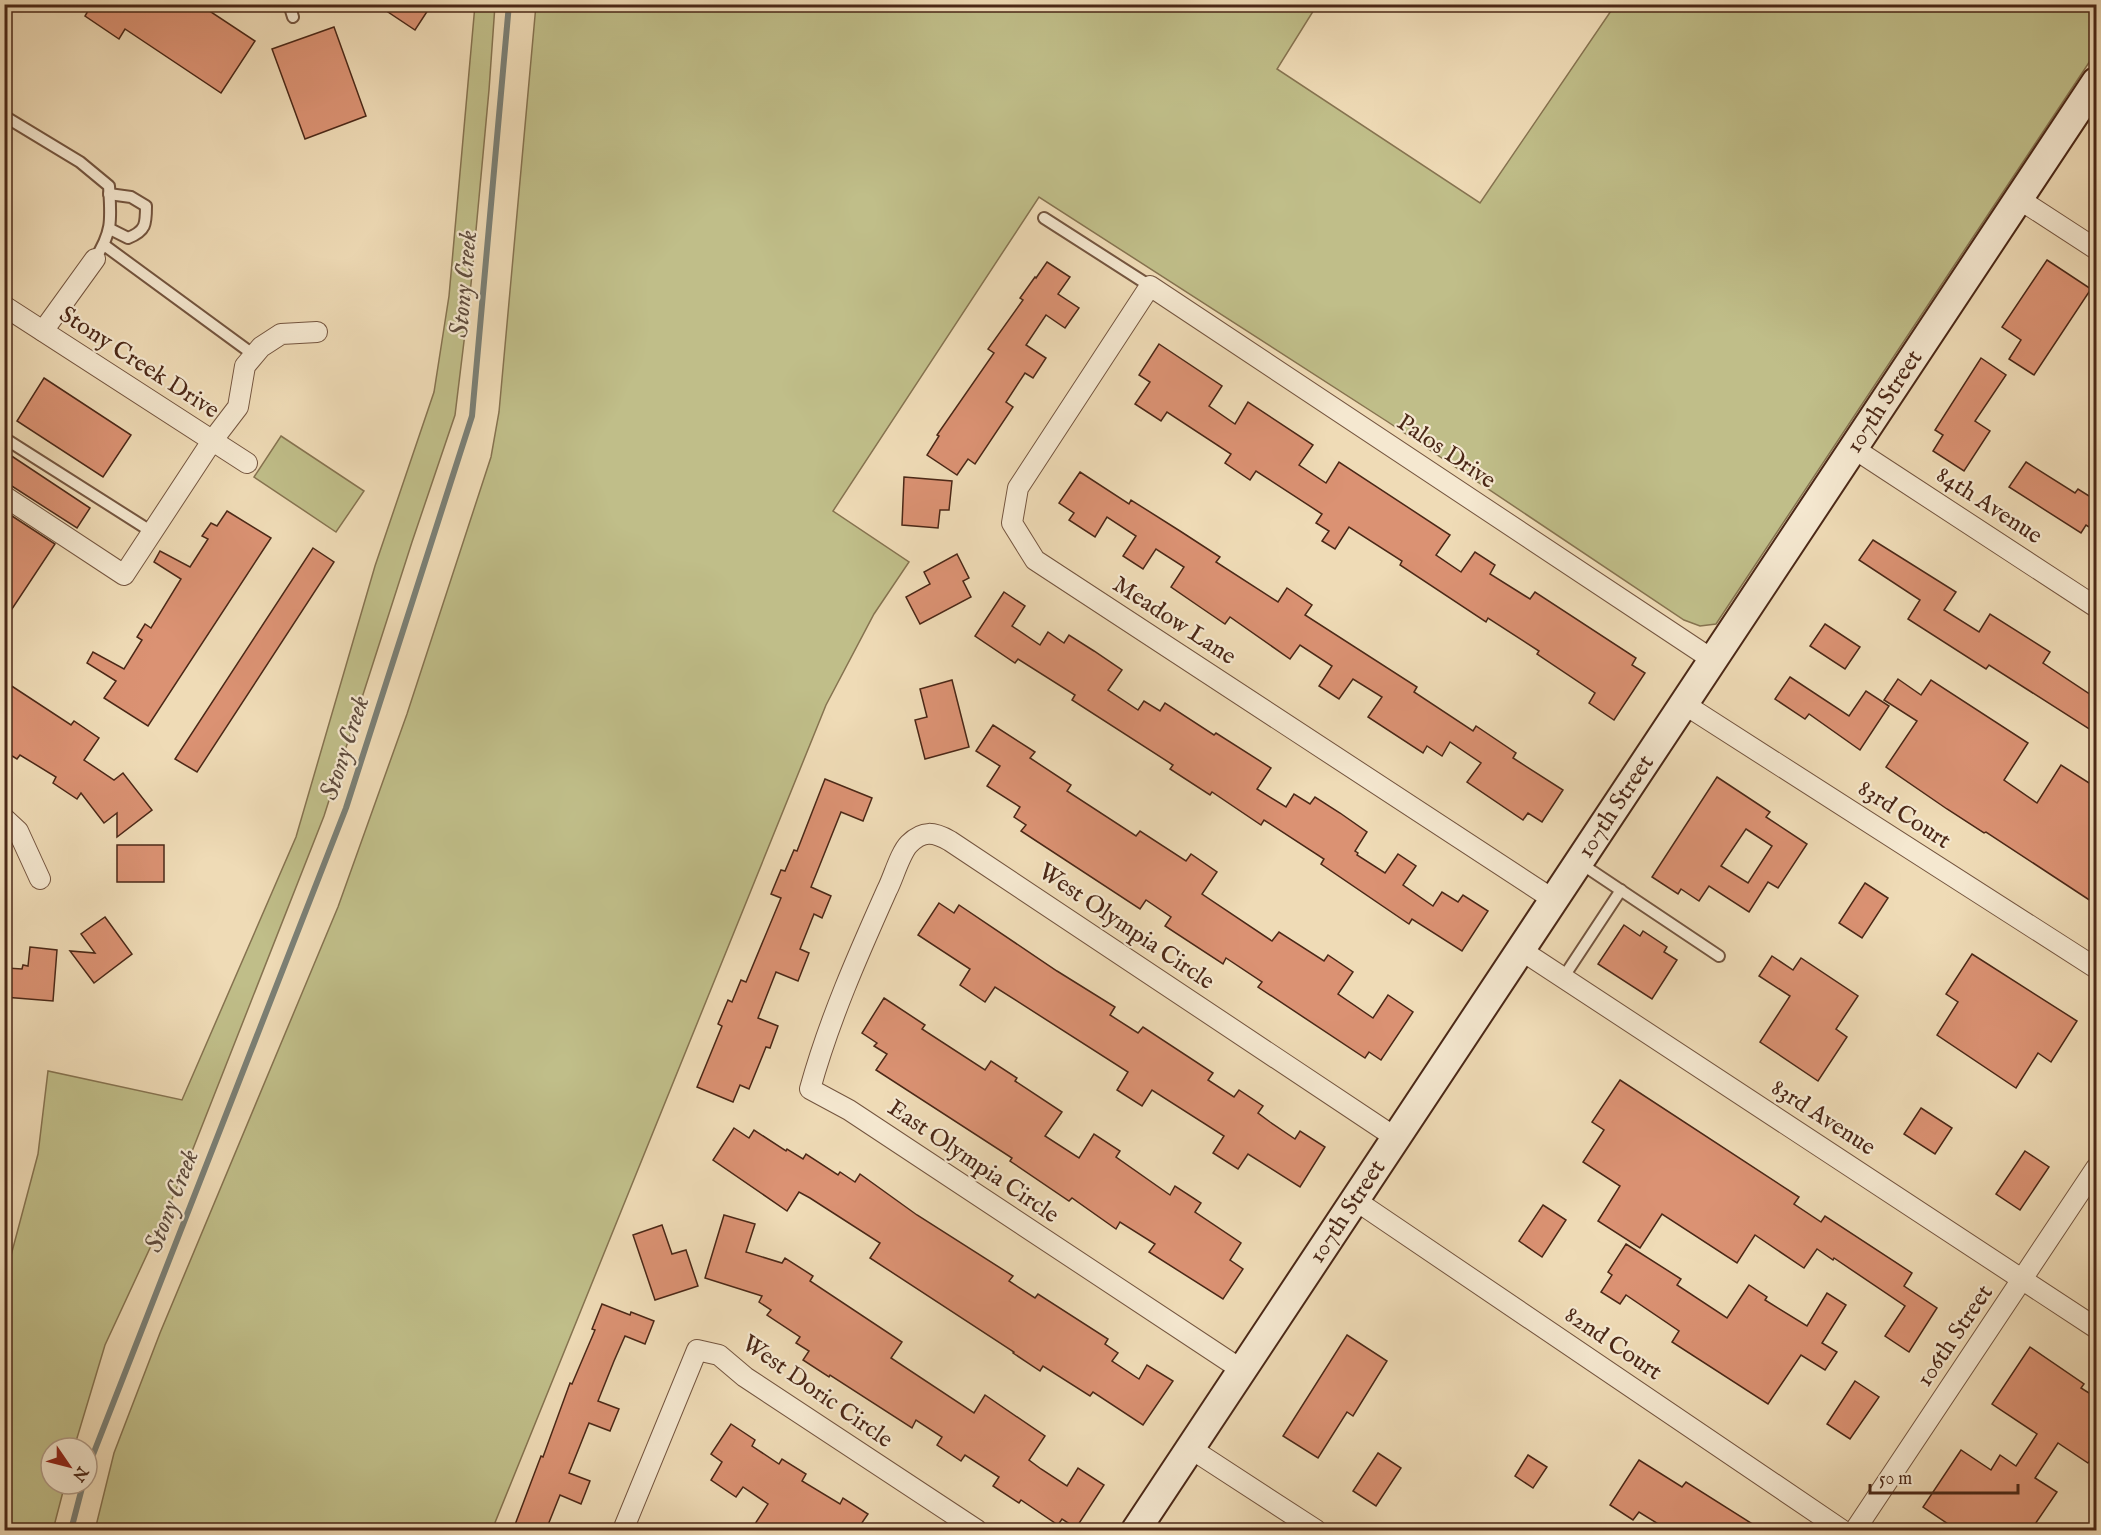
<svg xmlns="http://www.w3.org/2000/svg" width="2101" height="1535" font-family="'IM FELL English',serif">
	<style>
		.green { fill: #c0be89; stroke: #867350; stroke-width: 1.5 }
		.lines { fill: none; stroke-linecap: round; stroke-linejoin: round }
		.stream { stroke: #7b8076; stroke-width: 6 }
		.building { fill: #db9273; stroke: #4b2817; stroke-width: 1.5; fill-rule: evenodd }
		.lane-casing { stroke: #74553f; stroke-width: 14 }
		.street-casing { stroke: #74553f; stroke-width: 22 }
		.secondary-casing { stroke: #4b2817; stroke-width: 32 }
		.lane { stroke: #f5e8d0; stroke-width: 10 }
		.street { stroke: #f5e8d0; stroke-width: 20 }
		.secondary { stroke: #f5e8d0; stroke-width: 28 }
		.labels { text-anchor: middle; dominant-baseline: central; stroke-width: 4.5; stroke-linejoin: round; paint-order: stroke }
		.street-label { font-size: 24px; fill: #4b2817; stroke: #f5e8d0 }
		.water-label { font-size: 26px; font-style: italic; fill: #5f4c3e; stroke: #f5e8d0 }
	</style>
	<rect width="100%" height="100%" fill="#efdbb6"/>
	<filter id="stains"><feTurbulence type="fractalNoise" baseFrequency=".00333" numOctaves="4"/><feColorMatrix values="0 0 0 0 .2 0 0 0 0 .09 0 0 0 0 .02 0 0 0 .5 -.17"/></filter>
	<radialGradient id="worn" r=".72"><stop offset=".6" stop-color="#630" stop-opacity="0"/><stop offset="1" stop-color="#630" stop-opacity=".3"/></radialGradient>
	<g class="green">
		<polygon points="475,5 495,5 489,90 471,284 455,415 412,542 324,816 189,1159 163,1220 105,1345 74,1448 51,1448 51,1484 65,1484 53,1530 5,1530 5,1278 38,1154 48,1071 182,1100 296,837 375,566 434,392 449,296"/>
		<polygon points="536,5 1317,5 1277,69 1480,203 1615,5 2096,5 2096,52 1716,624 1700,626 1684,620 1388,422 1039,197 833,511 909,562 874,614 826,705 492,1530 95,1530 114,1453 160,1333 338,907 407,714 491,457 499,412"/>
		<polygon points="281,436 364,491 336,532 254,477"/>
	</g>
	<g class="lines">
		<g class="stream">
			<polyline points="87,1470 346,808 472,416 509,4"/>
			<polyline points="71,1530 83,1484"/>
		</g>
	</g>
	<g class="building">
		<polygon points="92,4 199,4 255,41 221,93 125,29 119,39 85,16"/>
		<polygon points="376,4 432,4 415,30"/>
		<polygon points="334,27 366,116 305,139 272,49"/>
		<polygon points="2047,260 2091,289 2034,375 2009,359 2021,340 2002,327"/>
		<polygon points="1047,262 1070,277 1058,294 1079,308 1065,328 1046,315 1026,345 1046,358 1033,378 1025,373 1006,402 1013,407 975,464 968,459 957,475 927,455 939,436 937,435 994,353 988,349 1023,300 1020,298 1035,277 1036,278"/>
		<polygon points="1159,344 1222,386 1209,406 1235,424 1248,402 1313,445 1299,465 1326,483 1339,462 1450,535 1436,555 1461,572 1475,552 1495,565 1490,574 1530,599 1535,592 1636,658 1632,665 1645,673 1614,720 1589,703 1595,693 1537,654 1539,651 1488,618 1486,622 1400,565 1402,561 1349,527 1335,549 1322,541 1329,531 1316,523 1322,514 1256,471 1250,480 1225,463 1231,454 1167,412 1161,421 1135,404 1150,382 1139,375"/>
		<polygon points="1981,358 2006,375 1975,421 1990,431 1964,471 1933,451 1943,435 1935,430"/>
		<polygon points="44,378 131,435 103,477 17,421"/>
		<polygon points="4,451 90,508 77,528 4,481"/>
		<polygon points="2026,462 2075,493 2078,489 2097,501 2097,532 2086,525 2081,533 2009,487"/>
		<polygon points="1080,472 1129,504 1131,500 1180,531 1220,557 1216,562 1278,602 1287,588 1312,605 1305,615 1417,687 1414,692 1473,731 1476,726 1516,753 1513,758 1563,790 1542,822 1528,813 1523,820 1467,782 1481,763 1450,742 1442,756 1427,746 1423,753 1368,717 1382,697 1353,679 1339,699 1319,686 1332,666 1300,645 1290,659 1230,617 1225,624 1200,607 1171,587 1184,567 1156,549 1143,569 1123,556 1136,536 1107,517 1095,537 1069,520 1074,513 1059,503"/>
		<polygon points="904,477 952,481 949,510 940,510 938,528 902,525"/>
		<polygon points="227,511 271,538 148,726 104,698 116,681 87,663 93,652 124,669 142,640 137,637 145,624 151,628 181,579 154,562 160,551 190,567 208,539 202,536 211,523 217,526"/>
		<polygon points="12,516 55,544 4,621 4,527"/>
		<polygon points="1873,540 1956,592 1944,610 1979,632 1990,614 2050,652 2043,663 2097,699 2097,734 1989,665 1986,669 1908,619 1920,600 1859,560"/>
		<polygon points="313,548 334,562 197,772 175,759"/>
		<polygon points="957,554 969,578 963,581 971,597 920,624 906,597 930,584 924,572"/>
		<polygon points="1004,592 1025,606 1012,626 1040,645 1048,632 1064,643 1069,635 1094,651 1122,670 1108,690 1138,710 1144,701 1160,711 1165,703 1214,735 1216,733 1271,768 1257,789 1286,807 1294,794 1310,804 1315,797 1340,813 1367,832 1355,851 1358,853 1357,855 1385,873 1398,854 1416,866 1403,885 1433,906 1442,892 1458,902 1463,895 1488,911 1462,951 1412,919 1409,924 1321,864 1324,859 1264,820 1261,825 1212,792 1210,795 1170,769 1173,765 1072,700 1075,695 1018,659 1015,663 975,636"/>
		<polygon points="1825,624 1860,647 1845,669 1810,646"/>
		<polygon points="1790,677 1849,716 1866,691 1889,706 1860,750 1809,714 1805,719 1775,699"/>
		<polygon points="1898,679 1921,695 1931,680 2028,743 2004,780 2037,803 2061,765 2097,788 2097,905 1986,832 1984,833 1947,809 1886,767 1917,721 1884,700"/>
		<polygon points="952,680 969,747 925,759 915,720 927,717 920,689"/>
		<polygon points="4,681 71,725 74,721 99,738 84,760 114,780 123,773 152,810 117,837 117,813 104,823 81,793 77,799 53,783 56,777 20,755 17,759 4,751"/>
		<polygon points="993,725 1035,752 1030,758 1071,785 1067,791 1136,836 1140,831 1186,861 1191,854 1217,872 1202,894 1272,941 1279,932 1324,961 1328,955 1353,972 1338,994 1373,1018 1388,995 1413,1012 1381,1060 1369,1052 1365,1058 1258,987 1262,982 1226,958 1223,964 1165,926 1171,917 1146,900 1140,909 1021,831 1026,825 1014,817 1020,807 987,786 1000,766 976,751"/>
		<path d="M1717,777l53,35 -4,5 41,27 -29,44 -10,-6 -19,30 -40,-26 -10,15 -18,-12 -3,5 -26,-17zM1746,829l26,17 -24,37 -27,-17z"/>
		<polygon points="825,779 872,798 863,821 841,812 811,887 831,896 822,918 814,914 800,949 809,953 798,981 776,972 758,1018 778,1026 770,1048 766,1047 749,1089 740,1085 733,1102 697,1087 722,1026 718,1024 728,1000 732,1002 741,980 746,982 781,898 771,894 781,870 785,871 794,850 797,851"/>
		<rect x="117" y="845" width="47" height="37"/>
		<polygon points="1865,883 1888,898 1862,938 1839,923"/>
		<polygon points="939,903 954,913 959,905 1057,971 1115,1007 1110,1015 1138,1033 1143,1027 1213,1073 1208,1080 1234,1097 1239,1090 1263,1106 1258,1113 1270,1122 1295,1139 1300,1131 1325,1147 1300,1187 1248,1154 1238,1169 1213,1153 1224,1136 1152,1090 1142,1106 1117,1090 1128,1072 995,987 985,1002 960,985 970,969 918,935"/>
		<polygon points="105,917 132,954 94,983 70,951 95,953 81,934"/>
		<polygon points="1624,925 1640,936 1643,931 1667,947 1664,952 1677,960 1652,999 1598,964"/>
		<polygon points="30,947 57,950 53,1001 4,997 7,968 22,969 23,965 28,966"/>
		<polygon points="1972,954 2077,1021 2051,1062 2038,1053 2016,1088 1937,1035 1958,1002 1946,994"/>
		<polygon points="1772,956 1793,970 1801,958 1858,996 1836,1029 1847,1037 1818,1081 1760,1042 1790,996 1759,976"/>
		<polygon points="884,998 925,1025 922,1029 985,1070 991,1061 1017,1078 1015,1081 1062,1112 1045,1136 1079,1158 1094,1134 1120,1151 1116,1157 1170,1195 1175,1186 1201,1203 1195,1212 1241,1243 1230,1260 1243,1269 1223,1299 1149,1252 1155,1244 1120,1222 1116,1229 1072,1198 1069,1201 1010,1161 1012,1158 876,1070 887,1054 874,1046 877,1043 862,1033"/>
		<polygon points="1620,1080 1799,1197 1794,1204 1821,1222 1825,1216 1912,1273 1904,1286 1937,1308 1909,1352 1885,1336 1905,1306 1834,1258 1833,1260 1817,1249 1804,1268 1755,1235 1737,1263 1662,1214 1640,1248 1598,1221 1620,1186 1583,1162 1604,1130 1592,1122"/>
		<polygon points="1921,1108 1952,1128 1935,1154 1904,1134"/>
		<polygon points="734,1128 749,1138 754,1130 786,1151 787,1149 803,1159 806,1154 838,1175 840,1172 855,1182 860,1174 917,1215 1013,1276 1009,1281 1035,1298 1038,1294 1108,1339 1105,1344 1118,1353 1112,1361 1139,1379 1147,1365 1173,1381 1143,1425 1093,1392 1090,1396 1043,1366 1040,1371 1013,1353 1014,1352 870,1258 880,1243 810,1198 799,1192 787,1211 713,1160"/>
		<polygon points="2025,1151 2049,1167 2020,1210 1996,1194"/>
		<polygon points="1543,1205 1566,1220 1542,1257 1519,1241"/>
		<polygon points="724,1215 755,1224 746,1252 782,1263 785,1258 813,1276 810,1281 902,1342 891,1358 974,1413 985,1395 1045,1436 1029,1460 1041,1469 1067,1486 1078,1468 1104,1485 1076,1528 1062,1519 1058,1525 1021,1500 1019,1503 993,1486 999,1477 965,1455 961,1461 937,1445 942,1437 916,1420 912,1428 830,1375 829,1377 803,1360 809,1351 796,1343 800,1337 767,1315 771,1310 759,1302 762,1296 705,1278"/>
		<polygon points="662,1225 672,1254 686,1250 698,1286 655,1300 633,1235"/>
		<polygon points="1626,1244 1681,1279 1677,1285 1727,1318 1749,1285 1767,1297 1765,1300 1807,1326 1827,1293 1846,1305 1822,1343 1837,1352 1825,1370 1801,1355 1768,1404 1672,1342 1679,1331 1626,1295 1620,1304 1601,1292 1612,1275 1608,1272"/>
		<polygon points="602,1304 630,1315 631,1312 654,1321 645,1344 625,1336 614,1361 598,1401 619,1409 610,1431 589,1423 569,1473 590,1481 581,1504 560,1495 546,1530 513,1530 541,1456 543,1457 570,1383 572,1384 595,1330 592,1329"/>
		<polygon points="1347,1335 1387,1361 1353,1416 1347,1412 1318,1458 1283,1436"/>
		<polygon points="2030,1347 2084,1384 2081,1388 2097,1398 2097,1451 2088,1463 2058,1443 2035,1478 2057,1492 2031,1530 1957,1530 1923,1507 1961,1450 1991,1470 2000,1455 2016,1466 2037,1434 1992,1404"/>
		<polygon points="1855,1381 1879,1397 1850,1439 1827,1424"/>
		<polygon points="731,1424 755,1440 752,1446 779,1464 782,1459 806,1474 802,1481 840,1504 843,1498 868,1514 857,1530 751,1530 768,1504 743,1487 736,1497 711,1480 722,1462 711,1454"/>
		<polygon points="1378,1453 1401,1468 1376,1506 1353,1491"/>
		<polygon points="1528,1455 1547,1467 1533,1488 1515,1476"/>
		<polygon points="1639,1460 1682,1487 1686,1482 1762,1530 1668,1530 1639,1512 1633,1520 1610,1505"/>
	</g>
	<g class="lines">
		<g class="lane-casing">
			<g id="lane">
				<polyline points="289,4 293,17"/>
				<path d="M4,116l76,46 29,24c2,33 4,45 -14,73"/>
				<path d="M109,194l22,3 15,9c0,18 0,25 -18,32l-18,-9"/>
				<polyline points="1044,218 1150,286"/>
				<polyline points="104,245 254,355"/>
				<polyline points="4,438 152,532"/>
				<polyline points="1580,863 1719,956"/>
				<polyline points="1563,978 1621,890"/>
			</g>
		</g>
		<g class="street-casing">
			<g id="street">
				<polyline points="2019,199 2096,249"/>
				<polyline points="4,306 247,463"/>
				<polyline points="43,331 95,259"/>
				<polyline points="1853,448 2096,607"/>
				<polyline points="4,496 124,575 212,441 238,407 245,366 261,347 281,334 317,332"/>
				<polyline points="1684,704 2096,968"/>
				<polyline points="4,818 18,831 40,879"/>
				<polyline points="1554,900 1035,560 1012,523 1018,488 1150,286 1713,660"/>
				<polyline points="1521,950 2096,1328"/>
				<polyline points="1355,1200 1842,1530"/>
				<path d="M1242,1370l-393,-260 -39,-21c19,-69 48,-134 77,-199 6,-11 13,-37 22,-46 14,-14 25,-12 41,-3l446,297"/>
				<polyline points="1190,1448 1316,1530"/>
				<polyline points="623,1530 697,1350 719,1355 745,1377 977,1530"/>
				<polyline points="1855,1530 2096,1168"/>
			</g>
		</g>
		<g class="secondary-casing">
			<g id="secondary">
				<path id="s1" d="M1136,1530l960,-1448"/>
			</g>
		</g>
		<use href="#lane" class="lane"/>
		<use href="#street" class="street"/>
		<use href="#secondary" class="secondary"/>
	</g>
	<g class="labels">
		<g class="street-label">
			<text transform="translate(139 363) rotate(33)">Stony Creek Drive</text>
			<text stroke="none"><textPath href="#s1" startOffset="1354">107th Street</textPath></text>
			<text transform="translate(1446 452) rotate(34)">Palos Drive</text>
			<text transform="translate(1989 506) rotate(33)">84th Avenue</text>
			<text transform="translate(1174 621) rotate(33)">Meadow Lane</text>
			<text stroke="none"><textPath href="#s1" startOffset="868">107th Street</textPath></text>
			<text transform="translate(1904 815) rotate(33)">83rd Court</text>
			<text transform="translate(1126 927) rotate(34)">West Olympia Circle</text>
			<text transform="translate(1823 1118) rotate(33)">83rd Avenue</text>
			<text transform="translate(973 1162) rotate(34)">East Olympia Circle</text>
			<text stroke="none"><textPath href="#s1" startOffset="382">107th Street</textPath></text>
			<text transform="translate(1955 1336) rotate(-56)">106th Street</text>
			<text transform="translate(1613 1344) rotate(34)">82nd Court</text>
			<text transform="translate(817 1392) rotate(35)">West Doric Circle</text>
		</g>
		<g class="water-label">
			<text transform="translate(464 284) rotate(-85)">Stony Creek</text>
			<text transform="translate(345 748) rotate(-72)">Stony Creek</text>
			<text transform="translate(172 1201) rotate(-69)">Stony Creek</text>
		</g>
	</g>
	<rect width="2101" height="1535" fill="none" stroke="#efdbb6" stroke-width="24"/>
	<rect x="6" y="6" width="2089" height="1523" fill="none" stroke="#4b2817" stroke-width="3"/>
	<rect x="12" y="12" width="2077" height="1511" fill="none" stroke="#4b2817" stroke-width="1.5"/>
	<g transform="translate(69 1466) rotate(125)"><circle r="28" fill="#f5e8d0" stroke="#b19b86" stroke-width="1.5"/>
	<path d="M0-4.5L10 22L0 15L-10 22Z" fill="#8f2418"/>
	<text y="-9" font-size="16" font-weight="bold" text-anchor="middle" fill="#4b2817">N</text>
	</g>
	<path d="M1870 1484v9h148v-9" fill="none" stroke="#4b2817" stroke-width="3"/>
	<text x="1879" y="1484" font-size="18" fill="#4b2817" stroke="#f5e8d0" stroke-width="4.5" paint-order="stroke">50 m</text>
	<rect width="100%" height="100%" filter="url(#stains)"/>
	<rect width="100%" height="100%" fill="url(#worn)"/>
</svg>
